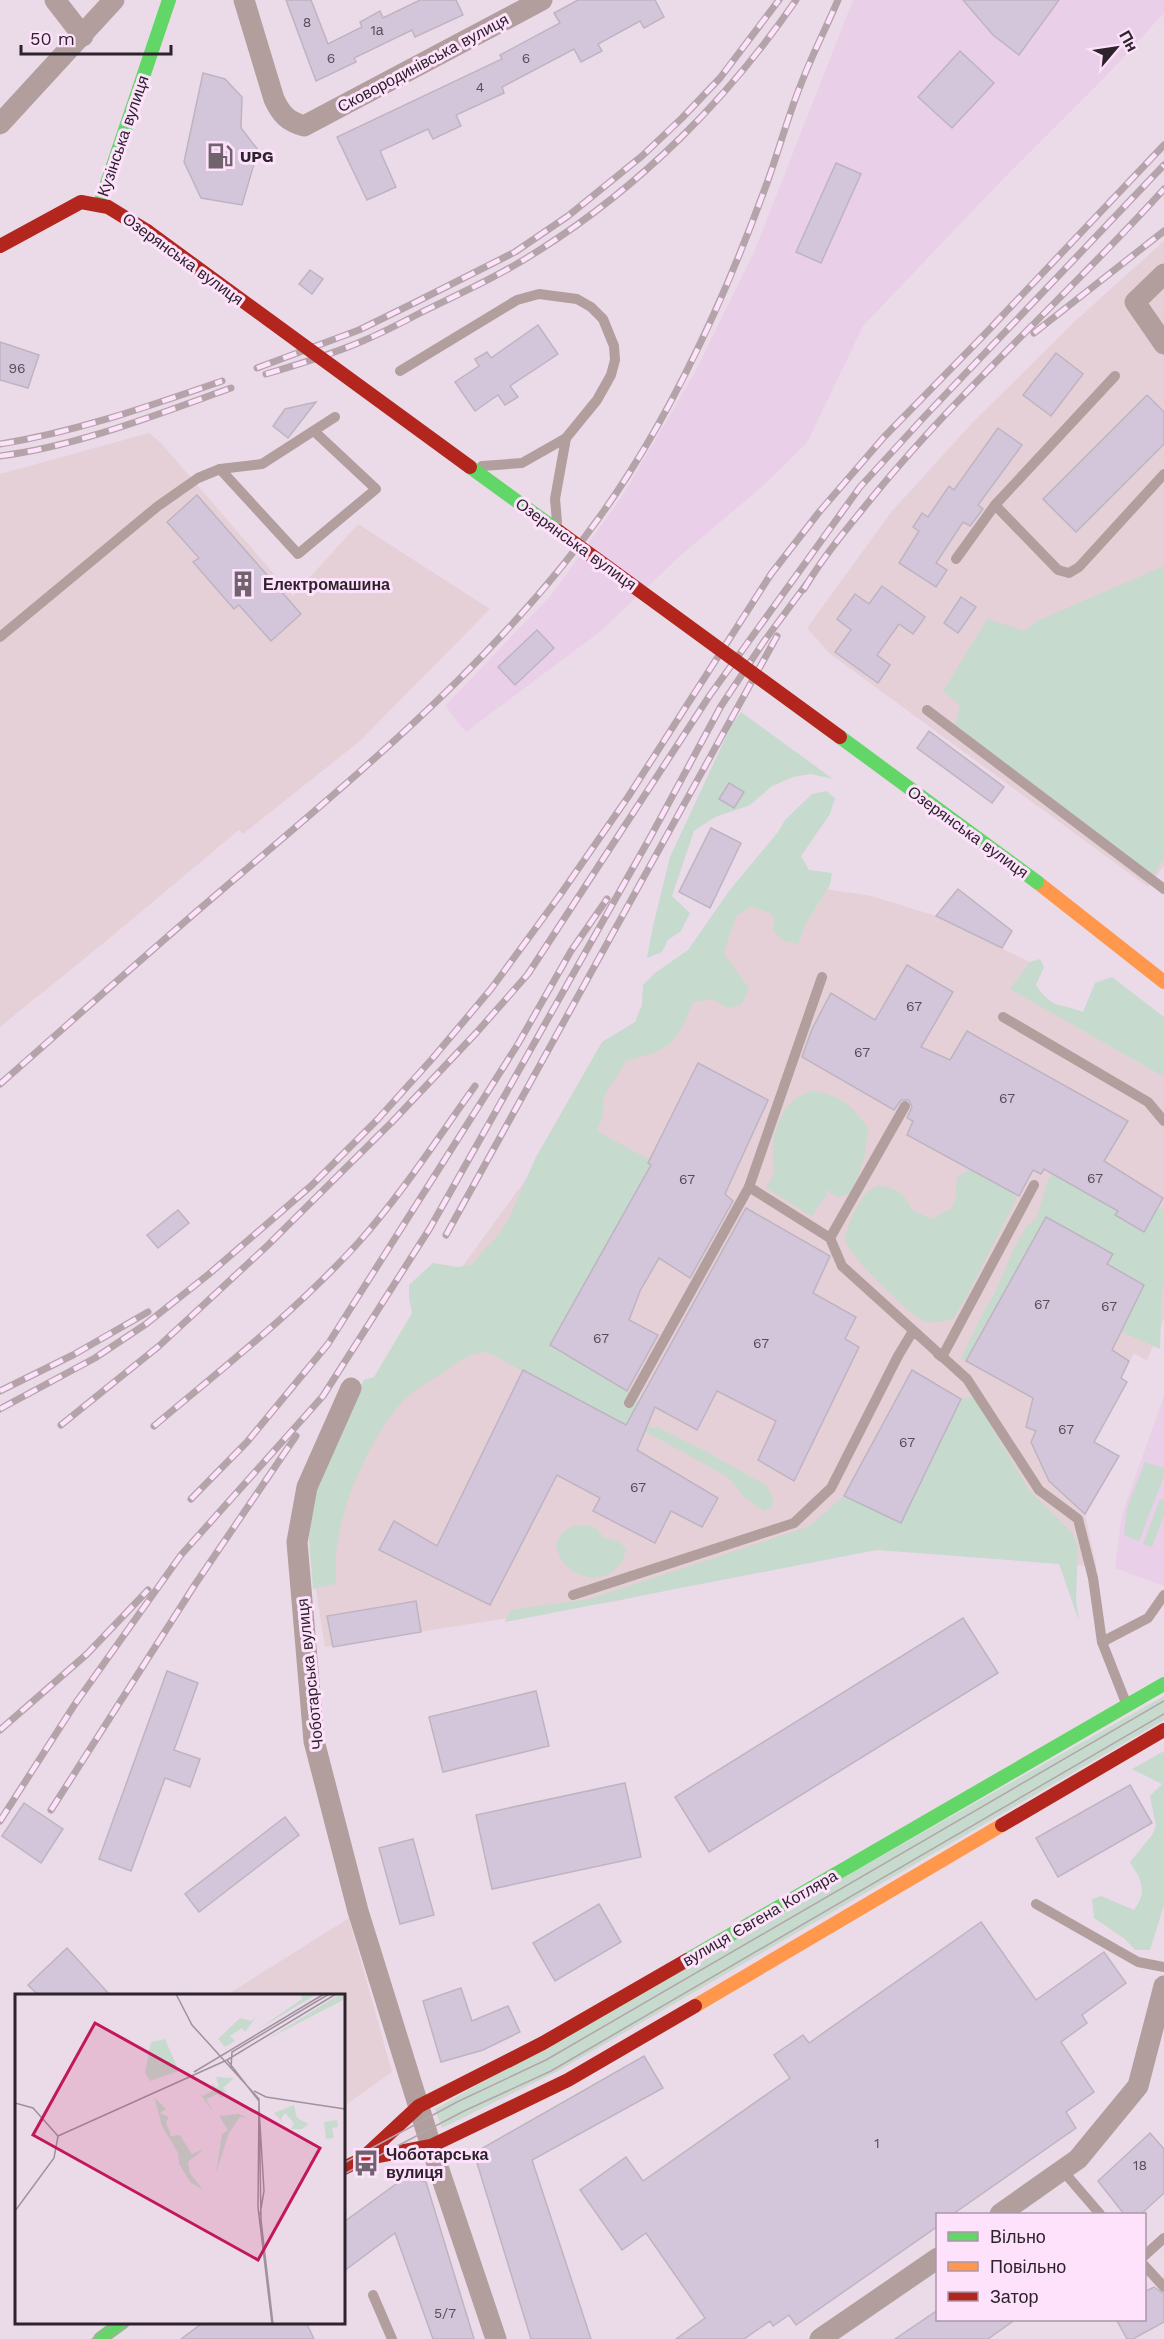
<svg xmlns="http://www.w3.org/2000/svg" width="1164" height="2339" font-family="'Work Sans',sans-serif">
	<style>
		.industrial { fill: #e5d0d8 }
		.built { fill: #e9cfe7 }
		.green { fill: #c6dace }
		.building { fill: #d4c6da; stroke: #beb4c1; stroke-width: 1.5 }
		.lines { fill: none; stroke-linecap: round; stroke-linejoin: round }
		.lane { stroke: #b19e9d; stroke-width: 10 }
		.street { stroke: #b19e9d; stroke-width: 21 }
		.fast { stroke: #63d668; stroke-width: 14 }
		.slow { stroke: #ff974d; stroke-width: 14 }
		.jam { stroke: #b3261e; stroke-width: 14 }
		.tram { stroke: #b4a4aa; stroke-width: 1.5 }
		.rail-casing { stroke: #b4a4aa; stroke-width: 7 }
		.rail { stroke: #fee2fc; stroke-width: 4.5; stroke-dasharray: 14; stroke-linecap: butt }
		.fast-bridge { stroke: #63d668; stroke-width: 14 }
		.jam-bridge { stroke: #b3261e; stroke-width: 14 }
		.labels { text-anchor: middle; dominant-baseline: central; stroke-width: 6; stroke-linejoin: round; paint-order: stroke }
		.number-label { font-size: 14px; fill: #574c58 }
		.street-label { font-size: 16px; fill: #2d232c; stroke: #fee2fc }
		.poi-label { font-size: 16px; font-weight: bold; fill: #2d232c; stroke: #fee2fc; text-anchor: start }
		.inset-road { fill: none; stroke: #9f919d; stroke-width: 1.5 }
		.view { fill: #c2185b; fill-opacity: 0.15; stroke: #c2185b; stroke-width: 3 }
		.inset-edge { fill: none; stroke: #2d232c; stroke-width: 3 }
	</style>
	<rect width="100%" height="100%" fill="#ebdbe9"/>
	<g class="industrial">
		<polygon points="1164,241 1164,866 1148,887 829,653 807,628 892,511 972,423 1073,323"/>
		<polygon points="149,433 161,443 293,596 358,524 490,609 360,741 243,834 239,830 105,942 0,1027 0,474"/>
		<polygon points="738,887 813,887 872,896 936,916 1030,962 1011,989 1164,1077 1164,1318 1147,1361 1134,1353 1121,1378 1127,1382 1094,1441 1119,1456 1085,1514 1097,1569 1056,1560 879,1544 617,1601 325,1647 315,1585 335,1442"/>
		<polygon points="349,1918 392,2072 344,2106 344,1996 225,1996"/>
	</g>
	<g class="built">
		<polygon points="853,0 1164,0 1164,13 1105,77 1005,177 863,326 807,443 765,484 680,556 601,631 466,732 445,706 553,593 623,495 695,372 754,252"/>
		<polygon points="1164,1396 1164,1586 1115,1568 1122,1514"/>
	</g>
	<g class="green">
		<polygon points="1164,566 1164,858 1153,875 955,725 960,705 943,691 987,619 1025,631 1037,621"/>
		<polygon points="741,712 833,779 811,774 793,777 772,786 750,805 715,817 694,831 672,896 690,913 681,931 668,940 662,952 647,958 653,926 670,857 731,726"/>
		<path d="M826,791l9,7 -5,16 -29,42 8,14 23,3 -2,12 -24,38 -8,21 -14,-3 -10,-9v-12l-4,-7 -19,-6 -15,9 -12,36c7,14 18,24 25,37l-8,16 -13,3 -16,-9 -19,3c-19,45 -20,46 -67,59l-23,37v15l-6,18 53,29 -2,3 3,2 -101,179 75,46 20,17 -4,11 -16,7 -138,-73c-23,3 -29,10 -48,23 -11,8 -25,14 -34,24 -30,31 -58,92 -66,135 -4,17 -3,33 -3,50l-23,5 -5,-60 16,-73 40,-76 10,-3 38,-64 -3,-15v-13l24,-22 25,4 13,-2 28,-31 9,-14 28,-63 66,-115 33,-20 7,-17 1,-20 12,-12 33,-23 41,-59 49,-59 7,-12 27,-26z"/>
		<path d="M1040,959l4,8 -8,18c17,25 22,17 47,27l12,-29 17,-6 52,40v60l-154,-88 20,-27z"/>
		<path d="M810,1091c30,4 41,13 58,37l-4,32 -13,33 -14,4 -9,-6h-5l4,3 -15,22 -46,-28 9,-16c-6,-24 -1,-53 18,-71 4,-4 12,-7 17,-10z"/>
		<path d="M971,1169l42,23 4,6 -51,100 -13,21c-9,2 -19,5 -28,2 -14,-4 -79,-68 -80,-82 0,-9 13,-35 19,-43 3,-4 10,-8 14,-11 20,5 25,6 34,25l19,9 21,-11 4,-12 1,-19z"/>
		<polygon points="1054,1171 1118,1211 1115,1215 1143,1232 1158,1207 1164,1210 1164,1289 1162,1288 1160,1349 1122,1332 1144,1285 1107,1264 1112,1253 1046,1217 966,1361 961,1359 983,1312 994,1295 1014,1248 1026,1227 1037,1217 1047,1182"/>
		<polygon points="973,1396 1029,1490 1072,1532 1078,1547 1076,1600 1079,1621 1059,1564 877,1550 505,1622 510,1610 589,1599 808,1527 844,1496 901,1523 961,1399"/>
		<polygon points="645,1427 659,1428 709,1453 767,1486 773,1499 771,1508 764,1511 743,1496 728,1477 641,1429"/>
		<polygon points="1145,1462 1164,1468 1164,1476 1139,1541 1124,1535 1127,1508"/>
		<polygon points="1160,1499 1164,1500 1164,1515 1152,1547 1143,1544"/>
		<path d="M576,1525h11l9,3 7,9 15,4 8,8c-9,43 -64,34 -70,-5l8,-13z"/>
		<polygon points="1164,1696 1164,1720 558,2071 442,2128 435,2109"/>
		<path d="M1164,1751v154l-14,45h-15l-10,-11 -31,-21 -2,-19 9,-3 33,14c14,-18 7,-31 -4,-48l22,-27 4,-9 -6,-30 12,-12 -30,-15z"/>
	</g>
	<g class="building">
		<polygon points="286,0 311,0 328,44 362,27 360,22 380,11 383,18 420,0 456,0 463,15 415,37 412,30 354,58 356,62 316,81"/>
		<polygon points="578,0 655,0 664,17 644,28 640,21 598,44 602,51 581,62 574,49 502,87 504,93 456,115 461,126 433,139 428,129 380,151 396,187 367,200 337,137 502,59 500,55 560,23 554,13"/>
		<polygon points="963,0 1059,0 1019,55 993,35"/>
		<polygon points="960,51 994,83 952,128 918,97"/>
		<polygon points="203,73 225,79 242,97 241,128 258,150 242,205 201,198 184,162"/>
		<polygon points="836,163 861,174 821,263 796,252"/>
		<polygon points="310,270 323,279 312,294 299,284"/>
		<polygon points="538,325 558,354 510,386 518,397 505,405 498,395 475,411 455,382 479,366 475,359 487,352 491,358"/>
		<polygon points="0,342 39,355 28,388 0,380"/>
		<polygon points="1056,353 1083,374 1051,416 1023,395"/>
		<polygon points="1147,395 1164,412 1164,444 1076,532 1043,499"/>
		<polygon points="316,402 288,438 273,426 285,409"/>
		<polygon points="998,428 1022,445 978,505 983,509 970,526 963,522 936,563 947,570 936,587 899,563 919,531 913,527 922,513 928,517 949,486 954,490"/>
		<polygon points="197,495 301,614 271,641 239,605 234,609 193,562 199,558 167,522"/>
		<polygon points="882,586 925,617 913,634 899,624 877,655 890,665 878,683 835,652 851,630 837,619 855,594 869,604"/>
		<polygon points="961,597 976,607 958,633 944,623"/>
		<polygon points="537,630 554,648 515,685 498,667"/>
		<polygon points="929,731 1004,787 992,803 917,748"/>
		<polygon points="729,783 744,792 734,808 719,799"/>
		<polygon points="711,828 741,843 710,908 679,892"/>
		<polygon points="958,889 1012,931 1002,948 936,916"/>
		<polygon points="907,965 953,992 921,1047 950,1060 967,1031 1128,1121 1104,1161 1163,1198 1144,1232 1115,1215 1118,1211 1044,1169 1041,1174 1033,1170 1019,1196 907,1135 913,1121 907,1118 912,1107 909,1100 901,1100 894,1110 802,1057 812,1029 831,993 875,1020"/>
		<polygon points="698,1063 768,1100 725,1194 733,1201 690,1278 659,1258 640,1291 629,1320 658,1335 627,1391 550,1345 651,1165 648,1163"/>
		<polygon points="746,1208 830,1256 813,1293 856,1317 845,1339 859,1347 794,1481 758,1460 776,1421 717,1391 697,1430 655,1407 637,1450 718,1498 702,1527 671,1511 655,1543 593,1511 600,1498 557,1475 490,1605 379,1550 394,1521 437,1546 523,1370 626,1425"/>
		<polygon points="178,1210 189,1223 158,1248 147,1235"/>
		<polygon points="1046,1217 1113,1254 1107,1264 1144,1285 1112,1350 1129,1361 1121,1378 1127,1382 1094,1442 1119,1456 1085,1514 1049,1481 1031,1442 1036,1431 1026,1427 1033,1398 966,1361"/>
		<polygon points="912,1370 961,1399 901,1523 844,1496"/>
		<polygon points="416,1601 421,1632 333,1647 327,1616"/>
		<polygon points="963,1618 998,1673 709,1852 675,1797"/>
		<polygon points="167,1671 198,1683 174,1750 200,1759 190,1787 165,1778 131,1871 99,1859"/>
		<polygon points="536,1691 549,1746 443,1772 429,1717"/>
		<polygon points="625,1783 641,1857 492,1889 476,1815"/>
		<polygon points="1130,1785 1152,1823 1058,1877 1036,1838"/>
		<polygon points="24,1803 63,1829 41,1863 2,1836"/>
		<polygon points="285,1817 299,1835 199,1912 185,1894"/>
		<polygon points="413,1839 434,1915 400,1924 379,1848"/>
		<polygon points="599,1904 621,1942 555,1981 533,1943"/>
		<polygon points="981,1922 1036,2000 1104,1952 1126,1983 1082,2015 1087,2023 1061,2042 1094,2092 1066,2112 1076,2128 953,2214 938,2214 938,2226 796,2325 789,2315 773,2326 770,2321 744,2339 676,2339 705,2318 646,2233 622,2250 580,2190 626,2157 643,2181 790,2078 774,2055 803,2035 809,2043"/>
		<polygon points="67,1948 110,1995 38,1995 28,1985"/>
		<polygon points="461,1988 472,2021 508,2006 520,2032 483,2050 441,2062 423,2001"/>
		<polygon points="644,2056 663,2088 532,2160 591,2339 531,2339 474,2153"/>
		<polygon points="1150,2133 1164,2149 1164,2193 1141,2214 1124,2214 1098,2181"/>
		<polygon points="407,2176 426,2182 474,2339 433,2339 395,2233 344,2271 344,2222"/>
		<polygon points="1154,2287 1164,2294 1164,2322 1133,2339 1127,2339 1116,2319 1144,2319 1144,2292"/>
		<polygon points="938,2310 938,2319 1016,2319 988,2339 895,2339"/>
		<polygon points="204,2322 306,2322 314,2339 181,2339"/>
	</g>
	<g class="lines">
		<g class="lane">
			<polyline points="400,371 517,300 539,294 577,299 591,307 603,319 614,346 615,360 611,375 597,400 566,438 522,463 482,466"/>
			<polyline points="220,469 298,554 376,489 315,432"/>
			<polyline points="995,505 1058,570 1069,573 1079,567 1164,474"/>
			<polyline points="557,522 555,499 566,438"/>
			<polyline points="956,559 995,505 1115,376"/>
			<polyline points="0,637 158,506 198,478 220,469 262,464 335,417"/>
			<polyline points="927,710 1164,889"/>
			<polyline points="822,977 749,1187 830,1238 842,1266 967,1379 1039,1490 1078,1519 1093,1578 1102,1642 1126,1703"/>
			<polyline points="1003,1017 1148,1102 1164,1121"/>
			<polyline points="830,1238 905,1106"/>
			<polyline points="938,1354 942,1357 1034,1185"/>
			<polyline points="629,1403 749,1187"/>
			<polyline points="573,1595 794,1523 831,1488 898,1356 913,1331 918,1335"/>
			<polyline points="1102,1642 1148,1618 1164,1595"/>
			<polyline points="1036,1904 1138,1962 1164,1967"/>
			<polyline points="1063,2171 1100,2214"/>
			<polyline points="1144,2256 1164,2238"/>
			<polyline points="1144,2265 1164,2287"/>
			<polyline points="373,2295 392,2339"/>
		</g>
		<g class="street">
			<polyline points="55,0 83,36"/>
			<path d="M244,0l30,99c7,15 13,22 30,27l238,-126"/>
			<polyline points="0,124 114,0"/>
			<polyline points="1164,274 1135,302 1164,344"/>
			<polyline points="351,1388 307,1487 297,1542 314,1741 358,1911 431,2146 496,2339"/>
			<polyline points="1000,2214 1078,2159 1138,2086 1164,1986"/>
			<polyline points="820,2339 938,2258"/>
		</g>
		<g class="fast">
			<polyline points="100,204 169,0"/>
			<polyline points="470,467 558,531"/>
			<polyline points="687,1960 1164,1684"/>
			<polyline points="100,2339 123,2322"/>
		</g>
		<g class="slow">
			<polyline points="1037,882 1164,982"/>
			<polyline points="695,2006 1002,1825"/>
		</g>
		<g class="jam">
			<polyline points="0,246 81,202 108,207 147,231"/>
			<polyline points="1002,1825 1164,1730"/>
			<polyline points="362,2159 431,2146 568,2080 695,2006"/>
			<polyline points="344,2168 362,2159 419,2106 543,2043 687,1960"/>
		</g>
		<g class="tram">
			<polyline points="344,2163 457,2102 546,2060 1164,1701"/>
			<polyline points="344,2174 464,2111 551,2071 1164,1714"/>
			<polyline points="92,2339 115,2322"/>
			<polyline points="109,2339 132,2322"/>
		</g>
		<g class="rail-casing">
			<g id="rail">
				<polyline points="1034,333 1164,231"/>
				<polyline points="257,368 359,330 416,302 515,252 568,216 642,156 682,118 720,78 779,0"/>
				<path d="M266,374c34,-10 67,-20 99,-34 19,-8 38,-18 57,-28 39,-19 79,-37 116,-61 102,-64 190,-152 258,-251"/>
				<path d="M0,444c76,-12 149,-38 222,-63"/>
				<path d="M0,456c78,-10 158,-42 231,-68"/>
				<path d="M804,589c20,-34 46,-64 71,-95 89,-108 195,-201 289,-305"/>
				<path d="M0,1084c81,-71 161,-143 243,-212 141,-120 285,-240 385,-397 58,-91 102,-191 139,-292 12,-33 21,-67 34,-99 11,-29 25,-56 37,-84"/>
				<polyline points="446,1235 777,636"/>
				<polyline points="0,1391 73,1355 148,1312"/>
				<polyline points="0,1409 95,1358 146,1324 209,1274 312,1185 378,1119 432,1059 491,989 560,895 628,797 771,574 820,511 884,437 984,335 1164,145"/>
				<polyline points="61,1425 159,1346 267,1246 392,1122 477,1032 528,974 710,695 860,487 925,416 1164,165"/>
				<path d="M154,1426c70,-59 142,-115 204,-183 43,-48 79,-104 117,-157"/>
				<polyline points="191,1499 247,1442 328,1344 518,1044 571,951 607,899"/>
				<polyline points="0,1730 87,1654 148,1590"/>
				<polyline points="51,1810 196,1583 296,1436"/>
				<polyline points="0,1821 75,1704 181,1555 323,1396 430,1228 652,834 721,706 765,640 808,582"/>
			</g>
		</g>
		<use href="#rail" class="rail"/>
		<polyline class="fast-bridge" points="840,737 1037,882"/>
		<g class="jam-bridge">
			<polyline points="147,231 470,467"/>
			<polyline points="558,531 840,737"/>
		</g>
	</g>
	<defs>
		<g id="fuel-bare" transform="scale(2.07)"><path d="M-5.5-6h7V0h2V4h1.3V-2.5L3-4.5l.8-.8L6-3V5H2.5V1h-1V6h-7ZM-4.2-4.7v3.2H.2V-4.7Z" fill="#70636e" stroke="#fee2fc" stroke-width="2.5" paint-order="stroke"/></g>
		<g id="building-bare" transform="scale(2.07)"><path d="M-4-6H4V6H1V3H-1V6H-4ZM-2.5-4.3h1.7v1.8h-1.7ZM.8-4.3h1.7v1.8H.8ZM-2.5-1h1.7V.8h-1.7ZM.8-1h1.7V.8H.8Z" fill="#70636e" stroke="#fee2fc" stroke-width="2.5" paint-order="stroke"/></g>
		<g id="bus-bare" transform="scale(2.07)"><path d="M-5-6H5V4H4V6H2V4H-2V6H-4V4H-5ZM-3.5-4V0h7V-4ZM-3.5 1.2v1.5H-2V1.2ZM2 1.2v1.5H3.5V1.2Z" fill="#70636e" stroke="#fee2fc" stroke-width="2.5" paint-order="stroke"/></g>
	</defs>
	<g fill-rule="evenodd">
		<use href="#fuel-bare" x="220" y="156"/>
		<use href="#building-bare" x="243" y="584"/>
		<use href="#bus-bare" x="366" y="2163"/>
	</g>
	<g class="labels">
		<g class="number-label">
			<text x="307" y="22">8</text>
			<text x="377" y="30">1а</text>
			<text x="331" y="58">6</text>
			<text x="526" y="58">6</text>
			<text x="480" y="87">4</text>
			<text x="17" y="368">96</text>
			<text x="914" y="1006">67</text>
			<text x="862" y="1052">67</text>
			<text x="1007" y="1098">67</text>
			<text x="1095" y="1178">67</text>
			<text x="687" y="1179">67</text>
			<text x="1042" y="1304">67</text>
			<text x="1109" y="1306">67</text>
			<text x="601" y="1338">67</text>
			<text x="761" y="1343">67</text>
			<text x="1066" y="1429">67</text>
			<text x="907" y="1442">67</text>
			<text x="638" y="1487">67</text>
			<text x="877" y="2143">1</text>
			<text x="1140" y="2165">18</text>
			<text x="445" y="2313">5/7</text>
		</g>
		<g class="street-label">
			<text transform="translate(423 63) rotate(-28)">Сковородинівська вулиця</text>
			<text transform="translate(123 136) rotate(-71)">Кузінська вулиця</text>
			<text transform="translate(183 259) rotate(36)">Озерянська вулиця</text>
			<text transform="translate(576 544) rotate(36)">Озерянська вулиця</text>
			<text transform="translate(968 832) rotate(36)">Озерянська вулиця</text>
			<text transform="translate(310 1674) rotate(-96)">Чоботарська вулиця</text>
			<text transform="translate(760 1918) rotate(-30)">вулиця Євгена Котляра</text>
		</g>
		<g class="poi-label">
			<text x="240" y="156">UPG</text>
			<text x="263" y="584">Електромашина</text>
			<text x="386" y="2154">Чоботарська<tspan x="386" dy="18">вулиця</tspan></text>
		</g>
	</g>
	<g transform="translate(15 1994)">
		<rect width="330" height="330" fill="#ebdbe9"/>
		<path d="M286,0h16l-60,36 45,-31zM325,0h5v5l-79,41zM241,23l-11,15 -3,-4 -12,8 5,5 -10,6 -7,-8 22,-21 11,3zM150,45l14,32 -29,10 -5,-8 6,-31zM201,83l18,1 -11,10 4,4h-8l6,3 -4,3 -3,-4 -12,5 9,16 -14,-20 -1,-2 3,3 9,-5 1,-8 3,5 3,-2zM139,103l12,12 -6,4 9,4 -3,5 5,14 9,-1 12,19 12,-5 -16,13 2,11 13,17 -13,-8 -11,-18 -1,-11 -16,-27zM279,111l3,13 12,6 -7,5h-11l3,-6 -9,-10 -4,6 4,6 -11,-12zM224,120l8,4 -7,-1 -11,16 -13,40 6,-39 6,-4 -9,-14zM322,126l1,7 -6,1 2,10 -8,1 -2,-17z" fill="#c6dace"/>
		<path class="inset-road" d="M161,0l16,31 67,74 2,121 12,104M212,66l32,41 -1,106 14,117M216,74l1,-16 97,-58M179,78l130,-78M239,97l12,6 79,12M0,109l18,5 25,28M244,114l5,83 -4,24M43,142l169,-76 109,-66M0,217l39,-53 4,-22"/>
		<path class="view" d="M80,29l225,125 -62,112 -225,-125z"/>
		<rect width="330" height="330" class="inset-edge"/>
	</g>
	<rect x="936" y="2213" width="210" height="108" fill="#fee2fc" stroke="#aa96a9" stroke-width="1.5"/>
	<rect x="948" y="2232" width="30" height="9" fill="#63d668" stroke="#aa96a9" stroke-width="1.5"/>
	<text x="990" y="2243" font-size="18" fill="#2d232c">Вільно</text>
	<rect x="948" y="2262" width="30" height="9" fill="#ff974d" stroke="#aa96a9" stroke-width="1.5"/>
	<text x="990" y="2273" font-size="18" fill="#2d232c">Повільно</text>
	<rect x="948" y="2292" width="30" height="9" fill="#b3261e" stroke="#aa96a9" stroke-width="1.5"/>
	<text x="990" y="2303" font-size="18" fill="#2d232c">Затор</text>
	<g transform="translate(1116 48) rotate(61)" stroke="#fee2fc" stroke-width="4.5" paint-order="stroke">
	<path d="M0-4.5L10 22L0 15L-10 22Z" fill="#2d232c"/>
	<text y="-9" font-size="16" font-weight="bold" text-anchor="middle" fill="#2d232c">Пн</text>
	</g>
	<path d="M21 45v9h150v-9" fill="none" stroke="#2d232c" stroke-width="3"/>
	<text x="30" y="45" font-size="18" fill="#2d232c" stroke="#fee2fc" stroke-width="4.5" paint-order="stroke">50 m</text>
</svg>
